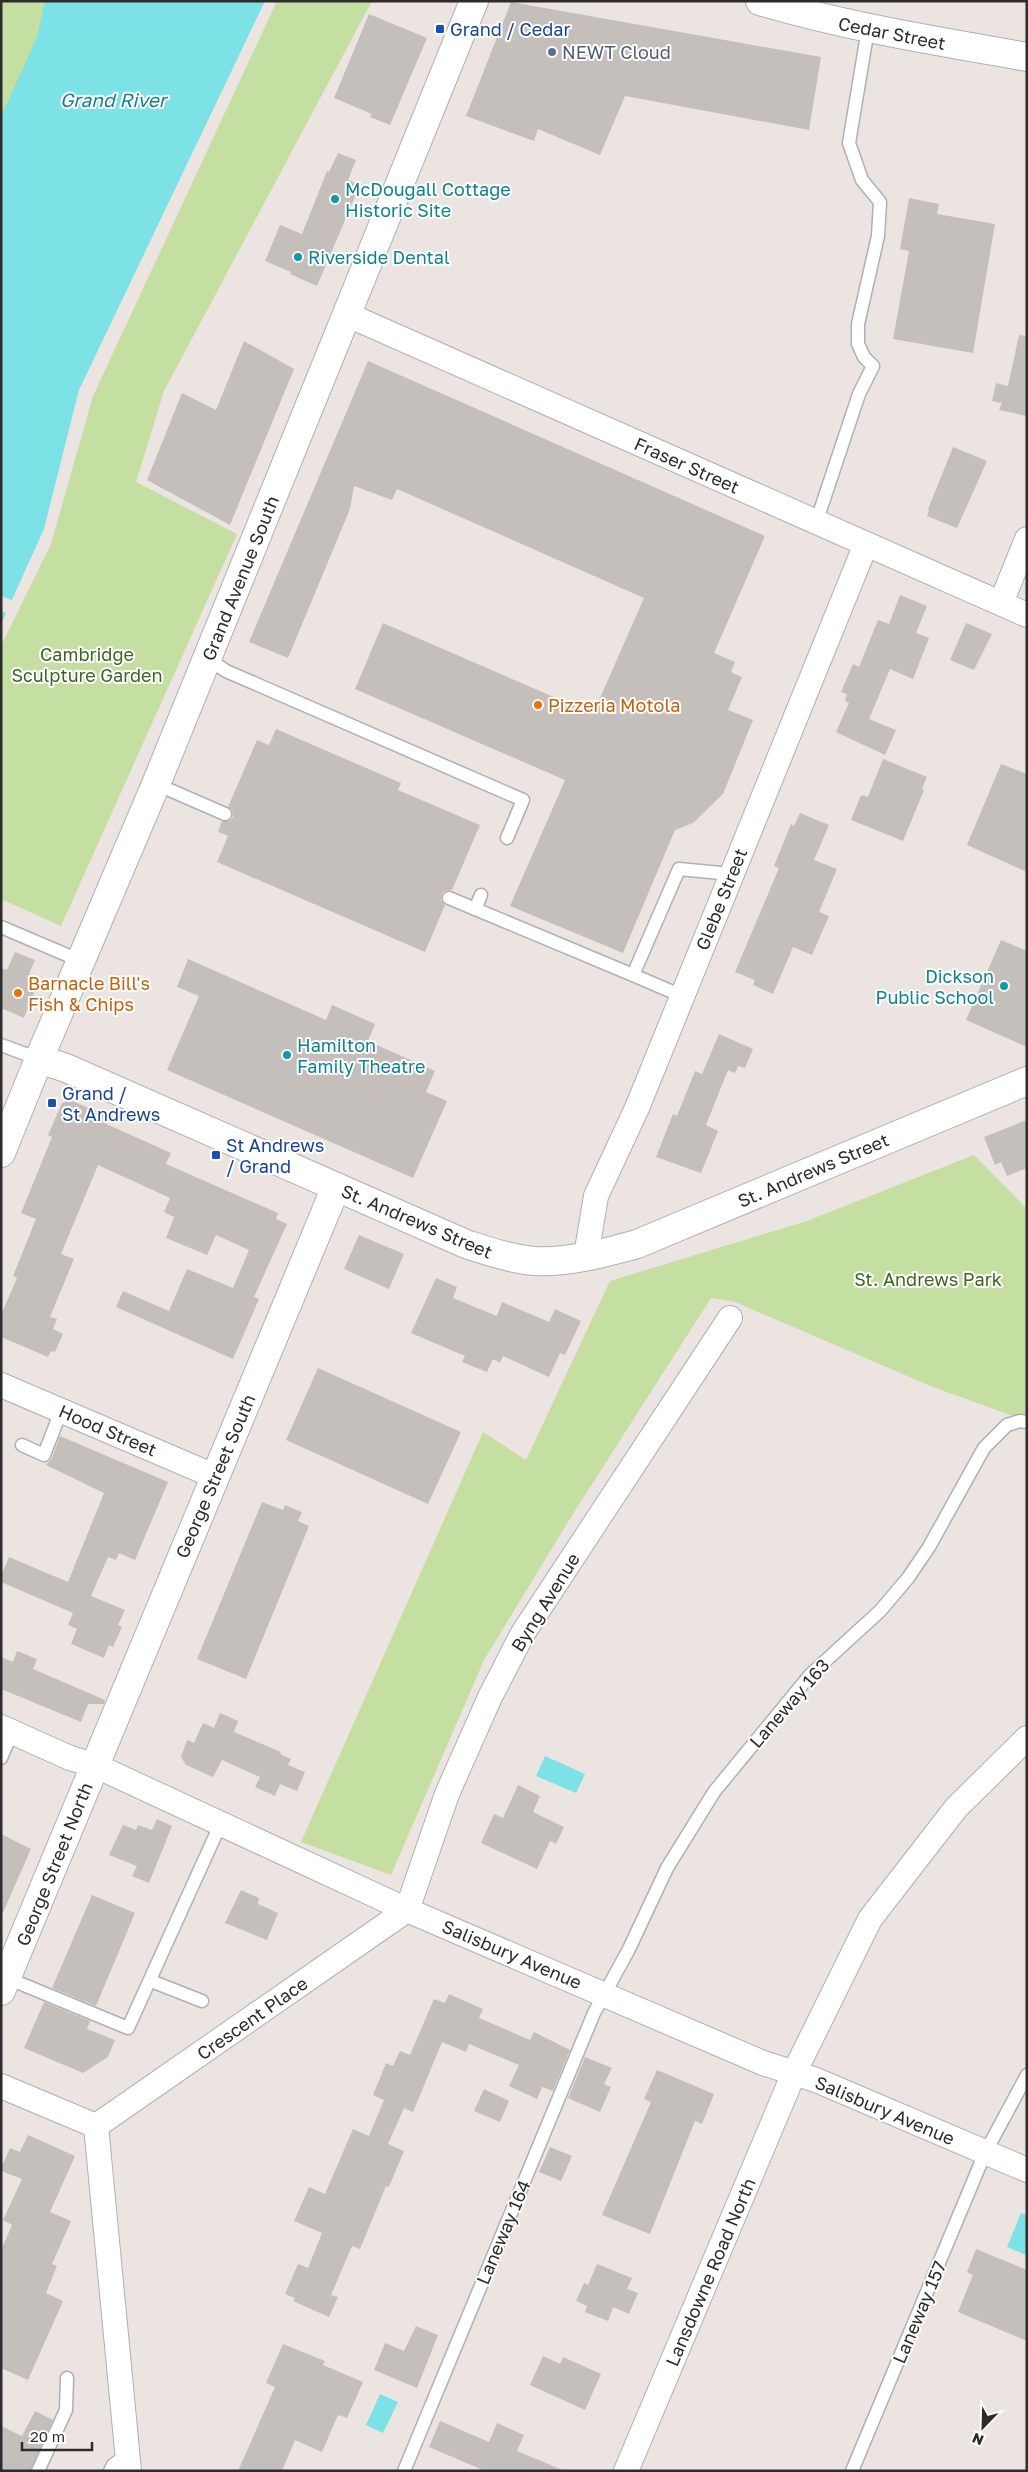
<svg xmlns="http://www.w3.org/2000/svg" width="1028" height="2472" font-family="'Golos Text',sans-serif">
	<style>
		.green { fill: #c5dea1 }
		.water { fill: #7ce2e5 }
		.pier { fill: #ece4e0 }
		.building { fill: #c5bfbb }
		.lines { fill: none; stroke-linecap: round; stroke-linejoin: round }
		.service-casing { stroke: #acb1b7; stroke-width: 15 }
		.minor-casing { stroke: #acb1b7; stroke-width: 26 }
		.tertiary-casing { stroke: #acb1b7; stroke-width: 30 }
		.secondary-casing { stroke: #acb1b7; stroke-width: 30 }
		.service { stroke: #fff; stroke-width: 12 }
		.minor { stroke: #fff; stroke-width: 24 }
		.tertiary { stroke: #fff; stroke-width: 28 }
		.secondary { stroke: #fff; stroke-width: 28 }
		.transit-dot { fill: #1a4fb4; stroke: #fff; stroke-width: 2 }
		.service-dot { fill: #5c6f8a; stroke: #fff; stroke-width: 2 }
		.culture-dot { fill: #0f9aa8; stroke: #fff; stroke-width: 2 }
		.food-dot { fill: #e8710a; stroke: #fff; stroke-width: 2 }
		.labels { text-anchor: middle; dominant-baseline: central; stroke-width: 4; stroke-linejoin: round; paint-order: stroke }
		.transit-label { font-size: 18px; fill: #164399; stroke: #fff; text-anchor: start }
		.street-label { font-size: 18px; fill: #2c2c2c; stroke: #fff }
		.service-label { font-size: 18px; fill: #4e5e75; stroke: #fff; text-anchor: start }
		.culture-label { font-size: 18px; fill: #0d838f; stroke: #fff; text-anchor: start }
		.park-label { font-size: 18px; fill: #3f6421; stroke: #fff }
		.food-label { font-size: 18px; fill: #c56008; stroke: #fff; text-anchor: start }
		.water-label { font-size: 19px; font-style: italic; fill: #19808c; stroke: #fff }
	</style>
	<rect width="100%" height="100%" fill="#ece4e0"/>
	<g class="green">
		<polygon points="1,1 48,1 41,39 1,121"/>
		<polygon points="277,1 372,1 164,391 136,482 237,534 61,926 1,899 1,646 51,544 93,396"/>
		<polygon points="974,1155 1027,1209 1027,1421 933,1387 735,1302 711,1298 571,1517 484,1660 391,1875 301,1842 483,1432 526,1460 610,1281 807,1221"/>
	</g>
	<g class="water">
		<polygon points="45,1 265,1 79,390 44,529 1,624 1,117 37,37"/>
		<polygon points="545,1756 585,1774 576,1793 536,1776"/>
		<polygon points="1021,2213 1027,2215 1026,2255 1007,2247"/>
		<polygon points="380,2394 398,2402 383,2433 366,2425"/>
	</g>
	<polygon class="pier" points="1,596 14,601 9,614 1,611"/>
	<g class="building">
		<polygon points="511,2 821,57 809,130 625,96 600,155 538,129 534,141 466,116"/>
		<polygon points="369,14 427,38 390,125 370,117 372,114 334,98"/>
		<polygon points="338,153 356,160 348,180 360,185 317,286 290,274 291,272 265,261 280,225 302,234 327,171 329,172"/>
		<polygon points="909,198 939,204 937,214 995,224 973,353 893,339 909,251 900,249"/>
		<polygon points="1019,335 1027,336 1027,416 999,410 1002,403 992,401 996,383 1008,386"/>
		<polygon points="244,341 294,369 230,525 147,480 182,393 216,410"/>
		<polygon points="368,361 765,536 714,653 735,662 731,672 742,677 728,710 753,720 723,794 693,823 675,830 623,953 510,906 565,780 355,689 383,623 593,714 644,598 397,489 392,500 354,486 350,509 288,658 249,642"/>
		<polygon points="953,447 987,461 957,528 927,516 929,510 928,509"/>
		<polygon points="900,595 927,606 916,633 929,638 913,679 890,669 869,719 896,730 885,755 836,732 849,703 845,701 847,694 841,692 853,664 859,667 878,620 889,624"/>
		<polygon points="966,623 992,634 974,670 950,660"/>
		<polygon points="276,729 401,783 398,790 480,825 452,890 444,891 442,894 441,900 445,905 425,952 217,862 228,836 218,832 222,821 229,821 233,817 232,810 228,807 257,740 269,745"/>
		<polygon points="883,759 927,777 922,789 924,790 903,841 851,820 861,795 868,797"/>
		<polygon points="1001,764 1027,774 1027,872 967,845"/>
		<polygon points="800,813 829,825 814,860 837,869 819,912 829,916 812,955 793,947 773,994 753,985 755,980 735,972 779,868 774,866 791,824 794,826"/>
		<polygon points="1001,940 1027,951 1027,1047 966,1020"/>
		<polygon points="15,952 35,960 29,974 40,978 24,1018 1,1008 1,968 7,970"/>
		<polygon points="188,959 326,1020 332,1005 375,1024 368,1041 435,1071 426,1092 447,1101 413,1178 167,1070 199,996 177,987"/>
		<polygon points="719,1034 753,1049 745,1068 738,1066 735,1073 728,1070 706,1125 718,1131 701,1173 656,1157 673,1114 677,1116 695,1071 702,1074"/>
		<polygon points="70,1100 105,1115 102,1122 171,1153 166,1164 278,1213 276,1219 287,1224 254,1297 259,1299 233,1359 116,1307 123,1291 169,1311 187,1269 233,1288 249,1250 216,1235 207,1255 166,1238 174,1217 164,1212 170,1198 98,1165 61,1254 74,1259 50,1317 57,1319 53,1329 63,1334 55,1352 51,1351 48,1357 1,1337 1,1315 17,1278 13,1276 36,1219 21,1213 52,1137 48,1135 62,1103"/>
		<polygon points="1027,1120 1027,1168 1007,1176 1001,1162 995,1165 984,1137"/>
		<polygon points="359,1235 404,1254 389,1289 344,1269"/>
		<polygon points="436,1278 457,1287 453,1298 497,1316 502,1302 549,1322 555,1309 581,1321 565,1355 560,1353 549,1377 503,1356 500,1363 493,1359 487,1372 462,1362 465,1356 411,1333"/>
		<polygon points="318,1368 461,1432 428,1504 286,1440"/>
		<polygon points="60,1436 168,1482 135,1560 119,1553 116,1560 108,1557 91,1596 125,1610 118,1625 122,1627 113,1647 109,1645 104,1658 71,1644 77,1629 68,1625 73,1613 1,1582 1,1576 9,1557 68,1582 104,1493 46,1465 52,1458"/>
		<polygon points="262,1502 283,1510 285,1505 302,1512 298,1521 309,1526 246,1679 197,1659"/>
		<polygon points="17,1651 37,1659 33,1669 105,1700 104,1704 88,1704 81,1722 1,1689 1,1657 13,1662"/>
		<polygon points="220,1713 238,1721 234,1732 281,1752 280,1754 291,1759 288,1765 305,1772 297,1791 280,1784 275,1796 255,1787 260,1777 222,1760 213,1777 186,1765 181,1757 187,1740 194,1743 203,1723 214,1728"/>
		<polygon points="518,1785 540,1796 533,1812 564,1827 556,1844 550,1841 537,1869 481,1843 494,1814 503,1818"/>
		<polygon points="157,1819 172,1826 149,1883 132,1876 137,1866 109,1855 123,1825 136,1830 138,1825 152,1830"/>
		<polygon points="1,1834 31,1849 1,1917"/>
		<polygon points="241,1890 259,1898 258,1904 278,1913 267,1940 225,1923"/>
		<polygon points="92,1895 135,1913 96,2006 52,1988"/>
		<polygon points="449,1994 483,2009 479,2018 530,2040 534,2032 570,2050 553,2091 542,2087 537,2099 509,2086 519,2065 469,2044 466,2052 442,2042 413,2112 404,2108 388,2144 404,2151 389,2187 386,2186 360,2249 352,2246 331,2295 338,2297 329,2317 293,2301 295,2298 285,2294 298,2264 308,2268 322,2233 294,2221 309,2187 325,2194 353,2129 369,2136 384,2100 373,2095 386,2063 393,2066 400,2051 410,2055 434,1999 445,2003"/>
		<polygon points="44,2002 90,2021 87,2029 115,2040 108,2057 83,2073 24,2048"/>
		<polygon points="585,2057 612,2068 604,2084 611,2087 600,2112 568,2098"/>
		<polygon points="657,2070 714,2094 702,2124 695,2121 650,2234 602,2215 651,2102 644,2099"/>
		<polygon points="484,2089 509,2101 500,2122 474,2111"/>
		<polygon points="28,2135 75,2156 50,2212 71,2221 52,2264 57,2266 46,2293 63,2301 28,2380 1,2368 1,2250 12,2225 3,2220 22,2179 1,2171 1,2168 10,2148 20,2152"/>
		<polygon points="550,2147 572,2156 561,2181 539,2172"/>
		<polygon points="976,2249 1027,2270 1027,2341 958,2312 973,2275 967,2272"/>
		<polygon points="597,2264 632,2278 627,2289 638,2293 629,2314 613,2307 608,2321 585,2312 587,2306 576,2301 584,2283 588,2285"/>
		<polygon points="416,2326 438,2335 417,2388 374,2370 385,2343 404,2351"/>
		<polygon points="283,2344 325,2361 323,2365 363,2382 347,2418 338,2415 322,2452 295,2440 282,2471 238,2471 275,2387 266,2383"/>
		<polygon points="543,2356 560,2364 563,2357 601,2374 585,2410 530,2385"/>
		<polygon points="35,2411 53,2420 30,2471 1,2471 1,2426 22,2436"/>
		<polygon points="440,2421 489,2442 497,2423 524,2435 517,2451 565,2471 485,2471 429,2447"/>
	</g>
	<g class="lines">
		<g class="service-casing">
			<g id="service">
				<polyline points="816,523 859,394 873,366 864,357 858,344 858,324 878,236 880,202 862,180 849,143 868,29"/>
				<polyline points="207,658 226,671 523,800 507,838"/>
				<polyline points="156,784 225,814"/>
				<polyline points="449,898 633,975"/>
				<polyline points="475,909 481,895"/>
				<polyline points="1,927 81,961"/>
				<polyline points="682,996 633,975 679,869 731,874"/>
				<polyline points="1,1045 39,1059"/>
				<polyline points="22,1445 44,1455 61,1411"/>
				<polyline points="1,1758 12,1732"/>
				<polyline points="7,1978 128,2028 221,1823"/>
				<polyline points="151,1981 202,2001"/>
				<polyline points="38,2471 66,2410 67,2378"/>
				<polyline points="110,2471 113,2465 127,2455"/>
				<polyline points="404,2471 594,2013 629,1949 667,1868 714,1792 810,1675 880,1611 908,1578 929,1547 984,1448 1007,1425 1020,1421 1027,1422"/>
				<polyline points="852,2471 985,2153 1027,2075"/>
			</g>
		</g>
		<g class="minor-casing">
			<g id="minor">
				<polyline points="348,315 1027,615"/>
				<polyline points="1001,603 1027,539"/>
				<polyline points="586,1256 596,1196 637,1108 866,544"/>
				<polyline points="1,1385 214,1476"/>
				<polyline points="1,1727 70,1758 94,1765 407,1910 763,2063 816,2080 1027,2170"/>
				<polyline points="407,1910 447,1794 490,1697 523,1633 730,1318"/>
				<polyline points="1,2086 96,2126"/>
				<polyline points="96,2126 407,1910"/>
				<polyline points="96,2126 129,2471"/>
				<polyline points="626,2471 794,2073 870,1919 956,1808 1027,1738"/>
			</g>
		</g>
		<g class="tertiary-casing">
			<polyline id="tertiary" points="1,1153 39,1059"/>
		</g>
		<g class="secondary-casing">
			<g id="secondary">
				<path d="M474,1l-318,783 -117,275 27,9 400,176c22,7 45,15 68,17 34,2 70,-8 103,-17l390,-163"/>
				<path d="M760,1c88,26 177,40 267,56"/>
				<polyline points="1,1991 336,1187"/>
			</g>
		</g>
		<use href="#service" class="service"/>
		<use href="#minor" class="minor"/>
		<use href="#tertiary" class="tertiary"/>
		<use href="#secondary" class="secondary"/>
	</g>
	<g class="transit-dot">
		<rect x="435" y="24" width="10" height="10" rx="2.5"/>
		<rect x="47" y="1098" width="10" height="10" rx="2.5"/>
		<rect x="211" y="1150" width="10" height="10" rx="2.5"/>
	</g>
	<circle class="service-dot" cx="552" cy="52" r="5"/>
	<g class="culture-dot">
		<circle cx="335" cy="199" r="5"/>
		<circle cx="298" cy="257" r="5"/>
		<circle cx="1004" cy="986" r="5"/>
		<circle cx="287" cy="1055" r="5"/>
	</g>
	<g class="food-dot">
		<circle cx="538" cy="705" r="5"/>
		<circle cx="18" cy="993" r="5"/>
	</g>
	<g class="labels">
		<g class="transit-label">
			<text x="450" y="29">Grand / Cedar</text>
			<text x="62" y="1093">Grand /<tspan x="62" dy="21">St Andrews</tspan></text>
			<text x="226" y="1145">St Andrews<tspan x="226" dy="21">/ Grand</tspan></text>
		</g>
		<g class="street-label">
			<text transform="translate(892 33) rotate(11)">Cedar Street</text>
			<text transform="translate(687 465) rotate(24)">Fraser Street</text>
			<text transform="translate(240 578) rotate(-68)">Grand Avenue South</text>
			<text transform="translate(721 899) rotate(-68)">Glebe Street</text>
			<text transform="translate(813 1170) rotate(-23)">St. Andrews Street</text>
			<text transform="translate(417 1221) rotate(23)">St. Andrews Street</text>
			<text transform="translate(108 1430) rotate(23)">Hood Street</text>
			<text transform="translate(215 1476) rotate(-67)">George Street South</text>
			<text transform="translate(545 1602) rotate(-58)">Byng Avenue</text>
			<text transform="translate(789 1703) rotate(-49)">Laneway 163</text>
			<text transform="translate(54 1864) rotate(-68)">George Street North</text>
			<text transform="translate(512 1954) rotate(23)">Salisbury Avenue</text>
			<text transform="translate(252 2018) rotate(-35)">Crescent Place</text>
			<text transform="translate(885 2110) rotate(23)">Salisbury Avenue</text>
			<text transform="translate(503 2232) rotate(-67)">Laneway 164</text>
			<text transform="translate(710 2272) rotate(-67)">Lansdowne Road North</text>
			<text transform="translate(919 2312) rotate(-67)">Laneway 157</text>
		</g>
		<g class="service-label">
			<text x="562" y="52">NEWT Cloud</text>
		</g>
		<g class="culture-label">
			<text x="345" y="189">McDougall Cottage<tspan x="345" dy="21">Historic Site</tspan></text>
			<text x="308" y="257">Riverside Dental</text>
			<text x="994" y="976" text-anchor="end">Dickson<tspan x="994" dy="21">Public School</tspan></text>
			<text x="297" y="1045">Hamilton<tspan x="297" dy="21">Family Theatre</tspan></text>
		</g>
		<g class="park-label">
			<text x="87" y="654">Cambridge<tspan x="87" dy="21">Sculpture Garden</tspan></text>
			<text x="928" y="1279">St. Andrews Park</text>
		</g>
		<g class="food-label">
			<text x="548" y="705">Pizzeria Motola</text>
			<text x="28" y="983">Barnacle Bill's<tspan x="28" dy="21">Fish &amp; Chips</tspan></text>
		</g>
		<g class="water-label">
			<text x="113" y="99">Grand River</text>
		</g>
	</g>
	<rect width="1028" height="2472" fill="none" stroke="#2c2c2c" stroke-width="5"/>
	<g transform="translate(983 2427) rotate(203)" stroke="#ffffff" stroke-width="4" paint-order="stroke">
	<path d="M0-4L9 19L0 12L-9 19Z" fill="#2c2c2c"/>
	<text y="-8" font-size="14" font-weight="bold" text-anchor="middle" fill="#2c2c2c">N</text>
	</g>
	<path d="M22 2442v8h70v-8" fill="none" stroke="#2c2c2c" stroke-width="2.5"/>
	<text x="30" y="2442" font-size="15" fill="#2c2c2c" stroke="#ffffff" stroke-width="4" paint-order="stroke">20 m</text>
</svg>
